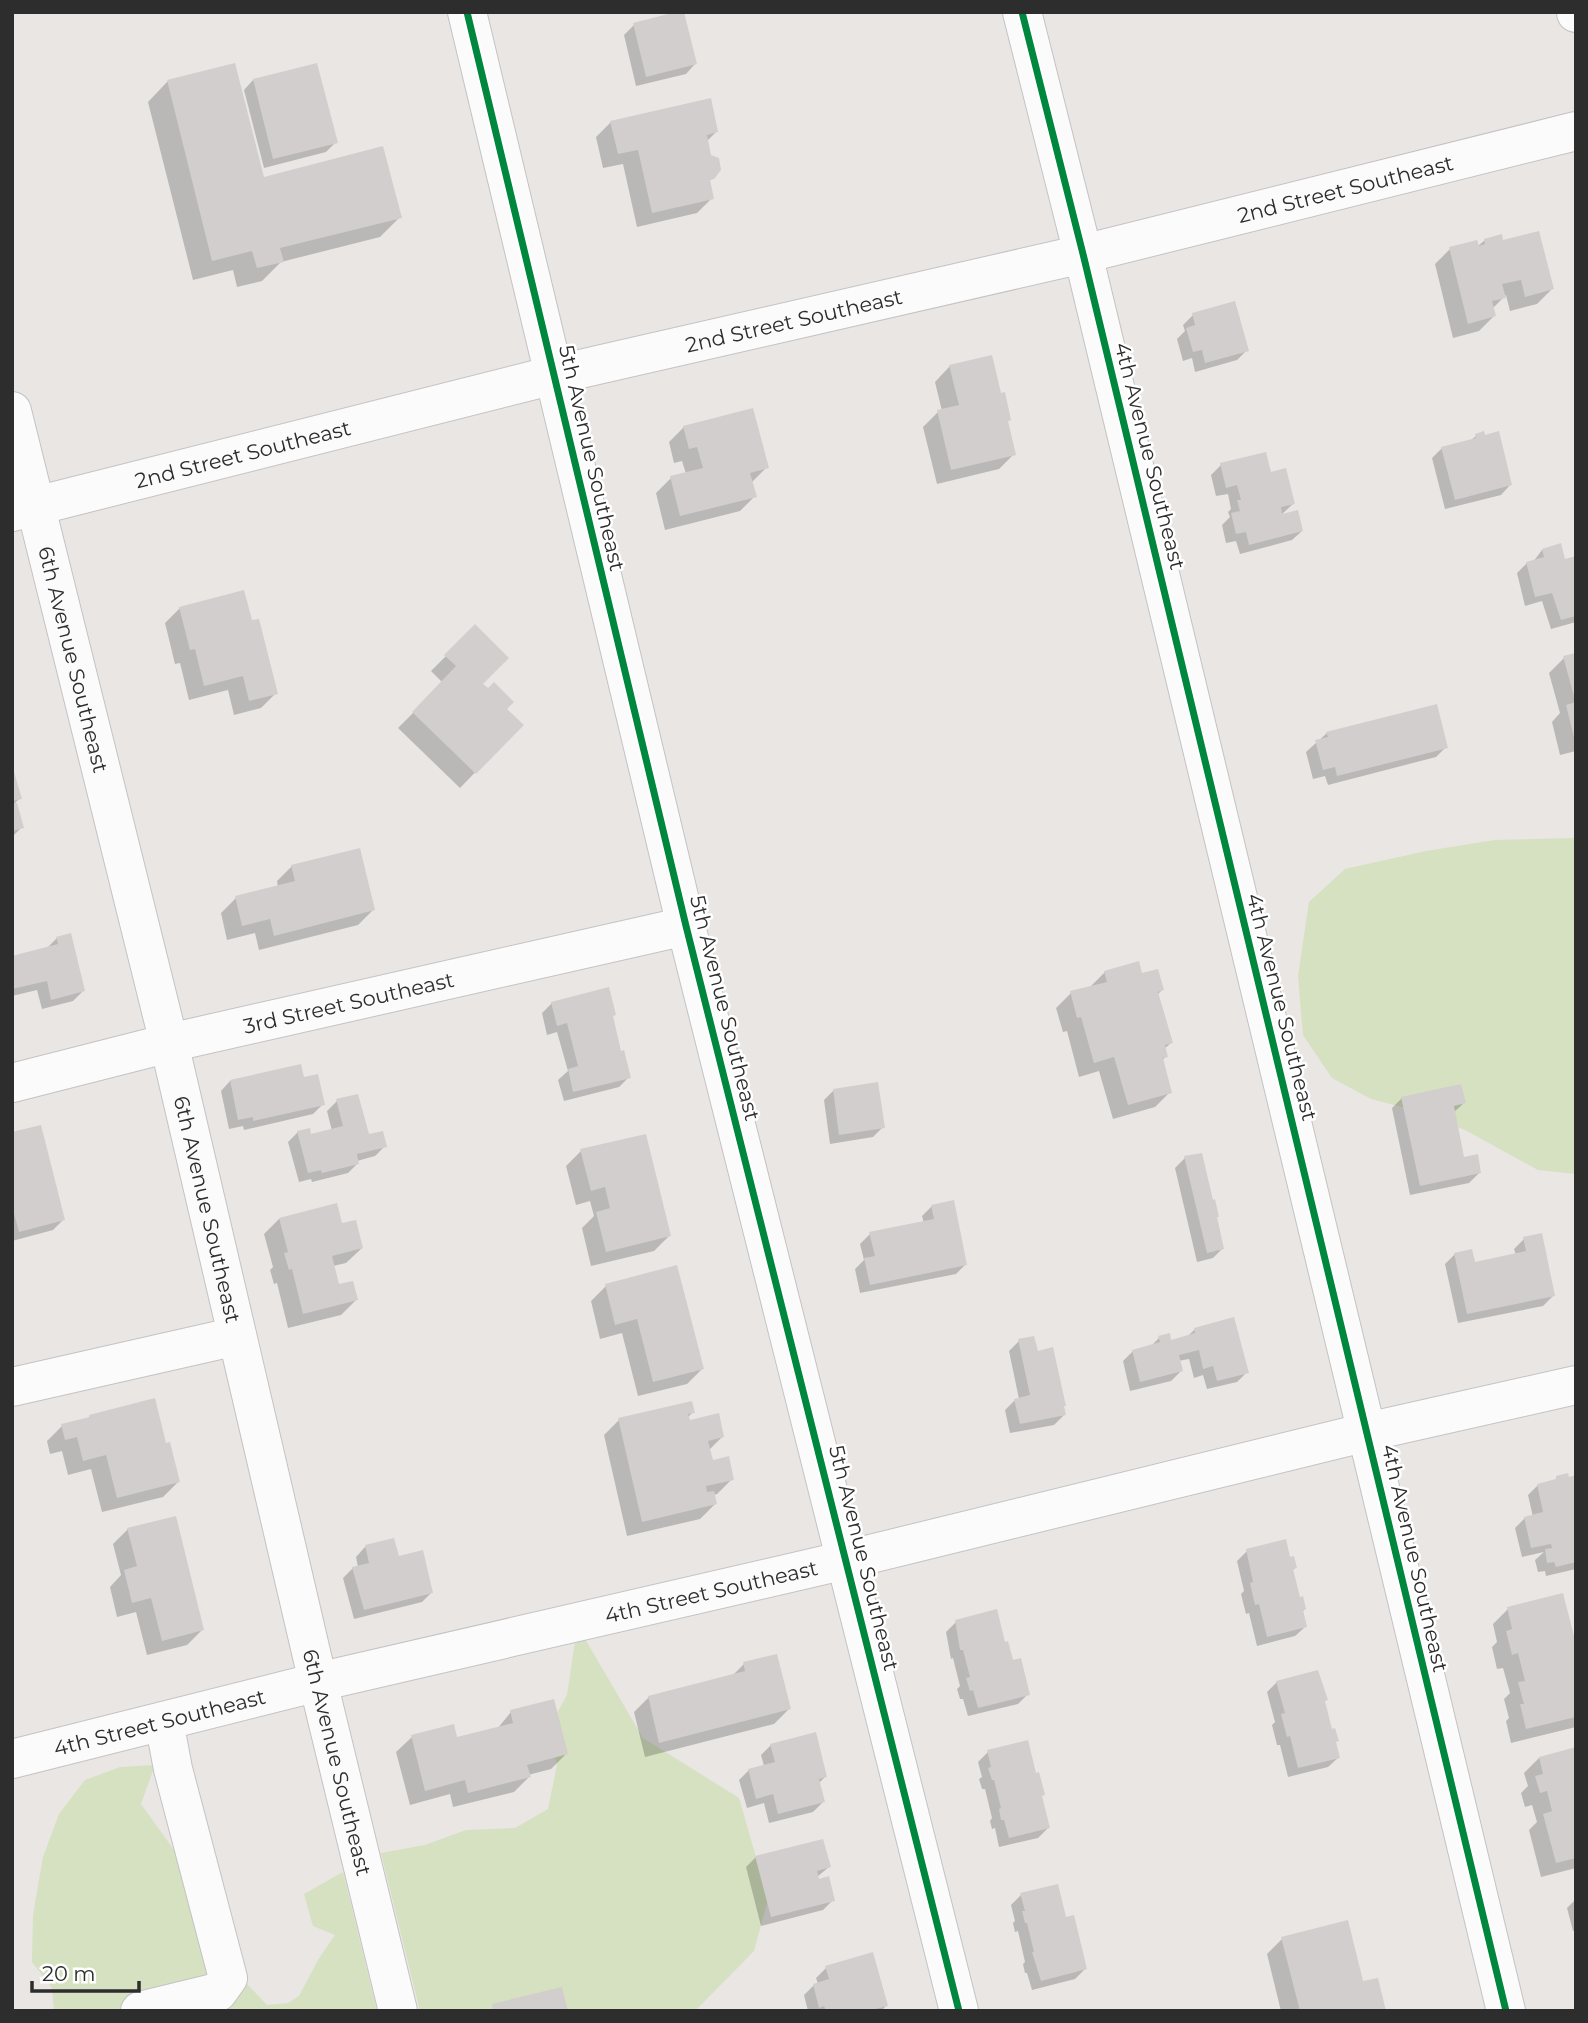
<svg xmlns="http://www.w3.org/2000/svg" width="1588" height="2023" font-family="Montserrat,sans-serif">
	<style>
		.green { fill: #d5e1c0 }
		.shadow { fill: #0003 }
		.building { fill: #d1cecd }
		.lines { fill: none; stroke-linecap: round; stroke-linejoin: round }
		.minor-casing { stroke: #c4c3c4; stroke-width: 40 }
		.minor { stroke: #fcfbfb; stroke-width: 38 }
		.cycleway-casing { stroke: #fff; stroke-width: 11 }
		.cycleway { stroke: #00873e; stroke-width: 7 }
		.labels { text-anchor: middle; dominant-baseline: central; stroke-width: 5; stroke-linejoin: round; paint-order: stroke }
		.street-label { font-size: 21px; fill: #2d2d2d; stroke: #fff }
	</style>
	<rect width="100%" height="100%" fill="#e9e6e4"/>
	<g class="green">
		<polygon points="1576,838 1576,1174 1538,1170 1467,1131 1429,1114 1371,1099 1332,1078 1303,1035 1298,976 1309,902 1345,869 1426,851 1495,840"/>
		<polygon points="585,1639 643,1738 739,1798 768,1899 754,1951 695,2011 420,2011 381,1853 425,1845 466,1830 515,1828 548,1809 557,1765 548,1729 567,1695 575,1642"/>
		<polygon points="155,1765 141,1804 174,1850 193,1860 224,1950 248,1985 267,2005 288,2003 299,1996 318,1960 335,1935 313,1926 304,1894 343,1872 377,2011 54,2011 52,1988 32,1962 33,1915 43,1857 59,1814 85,1780 120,1767"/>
	</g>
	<g class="shadow">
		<polygon points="634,25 695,64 686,74 636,86 624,35"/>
		<polygon points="233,65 262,179 400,217 380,237 281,262 262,281 237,287 233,270 193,280 148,102 167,82"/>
		<polygon points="253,80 336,142 326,152 264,168 244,90"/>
		<polygon points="611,122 716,132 707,141 713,178 708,182 712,198 697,213 637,227 623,164 603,168 596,137"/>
		<polygon points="1485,240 1502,242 1552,289 1537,304 1510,311 1506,295 1492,309 1494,316 1479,331 1453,338 1435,264 1450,249 1477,247"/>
		<polygon points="1193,315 1247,350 1237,360 1195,372 1192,358 1183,361 1177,339 1185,331 1183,325"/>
		<polygon points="950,366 1009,420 1007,422 1014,454 999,469 937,484 923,427 938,412 942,411 935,382"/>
		<polygon points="684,427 767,467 751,483 755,496 740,511 665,530 656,493 671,478 686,474 682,461 674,463 669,442"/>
		<polygon points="1476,436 1510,485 1501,495 1445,509 1432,458 1442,448 1470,441"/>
		<polygon points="1221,465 1270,474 1294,503 1280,516 1302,531 1292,540 1240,554 1236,541 1226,543 1222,525 1230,517 1228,512 1231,509 1228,494 1216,496 1211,475"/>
		<polygon points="1542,550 1564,561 1576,558 1576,622 1551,629 1542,601 1525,606 1517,573 1527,563 1533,562"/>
		<polygon points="180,608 251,623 276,693 261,708 234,715 228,690 189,700 180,663 175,664 165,623"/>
		<polygon points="475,627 481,684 521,725 460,788 398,728 443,683 431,671"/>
		<polygon points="1576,655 1576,751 1560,755 1552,722 1560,713 1549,673 1564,658"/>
		<polygon points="1327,733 1446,747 1436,757 1328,785 1325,776 1313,779 1306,752"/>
		<polygon points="12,768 20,798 15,803 22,827 12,837"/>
		<polygon points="292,866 373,910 358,925 259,950 255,933 227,940 221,913 236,898 278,887 277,881"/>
		<polygon points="57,938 83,991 73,1001 42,1009 37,990 12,996 12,958 47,948"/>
		<polygon points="1105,972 1162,990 1157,995 1171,1043 1164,1049 1166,1056 1162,1061 1170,1092 1155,1107 1113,1119 1099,1071 1079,1077 1067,1031 1063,1032 1056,1008 1071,993 1090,987"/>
		<polygon points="552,1003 611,1017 620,1053 629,1077 619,1087 564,1101 558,1080 568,1071 557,1032 547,1035 542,1013"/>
		<polygon points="230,1081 323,1104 313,1114 244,1130 243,1126 229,1129 221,1091"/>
		<polygon points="834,1090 883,1127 873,1137 830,1144 824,1100"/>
		<polygon points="1402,1098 1464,1103 1453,1113 1462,1159 1479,1173 1469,1183 1410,1195 1392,1108"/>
		<polygon points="337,1101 367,1137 385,1146 375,1156 357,1161 358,1163 348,1173 312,1182 311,1179 299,1182 288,1142 298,1132 310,1136 332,1131 327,1111"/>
		<polygon points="12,1134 63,1220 53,1230 12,1241"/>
		<polygon points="581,1151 669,1236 654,1251 591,1266 582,1228 594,1216 590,1201 576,1205 566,1166"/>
		<polygon points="1185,1158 1216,1218 1223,1248 1213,1258 1197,1262 1175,1168"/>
		<polygon points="932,1206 966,1264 956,1274 860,1293 855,1269 864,1260 860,1244 870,1234 924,1223 922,1216"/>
		<polygon points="279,1219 341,1225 362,1248 346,1263 333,1266 338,1286 356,1300 341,1315 288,1328 277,1283 274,1284 270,1270 273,1267 264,1234"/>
		<polygon points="1524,1239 1553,1296 1543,1306 1458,1323 1445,1264 1455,1254 1474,1264 1516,1255 1514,1249"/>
		<polygon points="606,1286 702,1369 687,1384 638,1396 622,1333 600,1339 591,1301"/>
		<polygon points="1195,1329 1247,1372 1237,1382 1207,1389 1203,1375 1194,1378 1189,1359 1178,1361 1181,1371 1171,1381 1130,1391 1123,1361 1133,1351 1150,1347 1159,1338 1170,1342 1186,1338"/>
		<polygon points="1019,1341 1036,1353 1064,1415 1054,1425 1010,1433 1005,1410 1015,1400 1019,1399 1009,1351"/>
		<polygon points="693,1412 687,1418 689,1422 722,1437 709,1450 712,1462 732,1479 717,1494 713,1495 715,1504 700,1519 627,1536 604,1435 619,1420"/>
		<polygon points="90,1416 165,1445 178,1482 163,1497 102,1512 91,1469 68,1475 62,1451 50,1454 47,1441 62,1426 87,1420"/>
		<polygon points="1576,1477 1576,1569 1546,1576 1545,1571 1538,1572 1535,1560 1544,1552 1522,1557 1515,1528 1525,1518 1533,1517 1528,1495 1538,1485 1552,1482 1557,1478 1567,1479"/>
		<polygon points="128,1529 202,1630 187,1645 147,1655 136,1612 117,1617 110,1587 121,1575 113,1544"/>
		<polygon points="393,1540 398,1558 432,1592 422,1602 354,1619 343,1578 353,1568 358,1567 356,1557 365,1547"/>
		<polygon points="1247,1551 1295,1568 1292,1571 1298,1599 1305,1609 1302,1612 1305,1627 1295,1636 1257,1646 1249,1613 1246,1614 1241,1594 1244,1591 1237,1561"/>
		<polygon points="1508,1609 1576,1651 1576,1727 1511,1743 1506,1721 1509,1718 1504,1699 1510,1693 1503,1668 1497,1669 1492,1647 1497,1642 1493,1624"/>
		<polygon points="956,1622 1004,1644 1028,1694 1018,1704 968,1716 963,1699 960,1699 957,1689 960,1686 953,1658 951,1659 946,1632"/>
		<polygon points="744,1664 789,1709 774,1724 645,1757 634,1712 649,1697 731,1677"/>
		<polygon points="1277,1682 1323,1702 1338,1758 1328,1767 1288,1777 1280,1745 1277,1745 1272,1725 1275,1722 1267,1692"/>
		<polygon points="511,1712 566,1754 551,1769 528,1775 529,1777 514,1792 453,1807 450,1794 410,1805 396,1752 412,1737 456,1739 497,1729"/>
		<polygon points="771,1745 825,1777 819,1783 823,1802 813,1812 769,1823 764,1803 747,1808 739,1780 749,1770 764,1766 761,1755"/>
		<polygon points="988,1752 1035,1775 1048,1828 1038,1838 999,1847 995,1828 992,1829 990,1821 992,1818 985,1789 982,1789 979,1779 982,1777 978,1762"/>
		<polygon points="1576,1752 1576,1868 1541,1877 1529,1830 1537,1822 1532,1805 1525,1807 1521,1793 1528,1786 1524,1773 1539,1758"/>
		<polygon points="756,1857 829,1867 817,1877 833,1900 823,1910 761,1926 746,1867"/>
		<polygon points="1021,1895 1064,1919 1085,1969 1075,1979 1032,1990 1027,1973 1025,1973 1023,1964 1025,1962 1018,1931 1015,1932 1013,1923 1015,1921 1011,1905"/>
		<polygon points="1576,1899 1576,1930 1573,1931 1567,1908"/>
		<polygon points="1282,1939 1385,2011 1281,2011 1267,1954"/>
		<polygon points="826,1968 886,2006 881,2011 808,2011 804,1995 814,1985 818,1984 816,1978"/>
	</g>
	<g class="building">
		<polygon points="676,12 684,12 697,64 646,77 633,23"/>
		<polygon points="235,63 264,177 383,146 402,218 280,248 284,262 257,268 252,251 212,261 167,80"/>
		<polygon points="317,63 338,143 273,159 253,79"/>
		<polygon points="711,98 718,132 707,135 711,155 719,158 721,170 714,179 710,180 714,199 652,213 638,150 618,154 610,121"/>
		<polygon points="1539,231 1554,289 1525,297 1521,280 1502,284 1506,298 1492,301 1496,316 1468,324 1449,247 1477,240 1479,246 1485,244 1484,239 1502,234 1503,240"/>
		<polygon points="1235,301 1249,351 1205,363 1202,350 1193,352 1186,328 1195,325 1192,313"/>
		<polygon points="992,355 1001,393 1005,392 1011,420 1008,421 1016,455 951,470 937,410 959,405 949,365"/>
		<polygon points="753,408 769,468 750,473 757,497 680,516 670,476 703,468 697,447 689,449 683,426"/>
		<polygon points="1484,431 1485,435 1499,431 1512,485 1455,500 1441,447 1476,438 1475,434"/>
		<polygon points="1266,452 1271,472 1286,468 1295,504 1281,507 1282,514 1298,510 1303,531 1249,545 1246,532 1236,534 1231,513 1240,511 1237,500 1241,500 1237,485 1226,488 1220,463"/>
		<polygon points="1561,543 1565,559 1576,556 1576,616 1561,620 1552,593 1535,597 1526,562 1544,557 1542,549"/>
		<polygon points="244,590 252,620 259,619 278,694 249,701 243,676 204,686 195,649 190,650 179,607"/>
		<polygon points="475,624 509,658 483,684 488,688 494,682 514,702 507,709 524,725 476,774 412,712 456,666 444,655"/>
		<polygon points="1576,653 1576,700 1575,700 1563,656"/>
		<polygon points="1576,702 1576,741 1575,741 1566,705"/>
		<polygon points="1437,704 1448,748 1337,776 1335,767 1323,770 1315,740 1328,737 1326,732"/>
		<polygon points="12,765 22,799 12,801"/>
		<polygon points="17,803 24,828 12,831 12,804"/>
		<polygon points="360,848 375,910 274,936 270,919 242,926 235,896 295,881 291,865"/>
		<polygon points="71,933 85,991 51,1000 47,981 12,989 12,956 58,944 56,937"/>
		<polygon points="1139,961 1142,973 1158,969 1164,990 1158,992 1173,1043 1165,1045 1168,1057 1163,1058 1172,1093 1128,1105 1114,1057 1094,1063 1081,1017 1077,1018 1070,991 1107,982 1104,971"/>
		<polygon points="609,987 616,1015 613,1016 621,1051 624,1050 631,1078 573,1092 568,1069 578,1066 567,1023 557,1026 551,1002"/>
		<polygon points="301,1064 304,1077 318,1074 325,1105 253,1121 253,1117 238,1120 230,1080"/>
		<polygon points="878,1082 885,1128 839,1135 833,1089"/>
		<polygon points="1461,1084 1466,1103 1454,1106 1464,1157 1478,1154 1481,1173 1420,1186 1401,1097"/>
		<polygon points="358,1094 369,1134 383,1131 387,1147 357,1154 359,1164 322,1173 321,1170 308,1173 297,1131 310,1128 311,1134 343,1126 336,1099"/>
		<polygon points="41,1125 65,1220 19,1232 12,1206 12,1132"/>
		<polygon points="646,1134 671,1236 606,1252 596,1212 610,1208 605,1187 591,1191 580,1149"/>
		<polygon points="1202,1153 1213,1200 1215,1199 1219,1217 1217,1217 1224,1249 1207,1253 1184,1156"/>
		<polygon points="954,1200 967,1265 870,1285 864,1258 875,1256 869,1232 934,1219 931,1205"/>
		<polygon points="337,1203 342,1223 356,1220 363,1248 332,1256 339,1284 353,1281 358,1300 303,1314 292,1269 289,1270 284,1253 288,1252 279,1218"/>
		<polygon points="1542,1233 1555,1296 1467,1314 1454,1253 1472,1249 1475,1262 1526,1251 1523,1237"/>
		<polygon points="677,1265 704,1369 653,1382 637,1319 615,1325 605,1284"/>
		<polygon points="1234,1317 1249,1373 1217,1381 1213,1366 1203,1369 1199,1350 1179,1355 1183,1371 1140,1382 1132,1350 1160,1342 1158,1336 1170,1333 1171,1340 1195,1333 1194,1328"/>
		<polygon points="1034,1336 1038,1351 1053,1347 1066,1406 1064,1406 1066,1415 1020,1424 1014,1399 1030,1395 1018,1339"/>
		<polygon points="155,1398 166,1443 170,1442 180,1482 117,1498 106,1455 83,1461 77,1437 65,1440 61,1424 90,1417 89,1415"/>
		<polygon points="692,1401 695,1413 688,1414 690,1420 719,1413 724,1437 708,1441 713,1460 729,1456 734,1480 706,1486 707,1492 714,1491 717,1504 642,1522 618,1418"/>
		<polygon points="1568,1473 1569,1477 1576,1475 1576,1562 1556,1567 1554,1562 1547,1563 1545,1549 1552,1548 1551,1544 1531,1548 1524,1517 1543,1512 1537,1484 1556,1479 1556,1476"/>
		<polygon points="176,1516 204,1630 162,1641 151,1598 132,1603 124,1570 137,1566 127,1528"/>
		<polygon points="394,1538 399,1556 423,1550 433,1593 364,1610 352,1567 369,1563 365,1545"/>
		<polygon points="1286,1539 1290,1557 1294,1556 1297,1568 1293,1569 1300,1597 1303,1596 1306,1609 1303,1610 1307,1627 1267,1637 1259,1604 1255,1605 1250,1583 1253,1582 1246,1549"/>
		<polygon points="1563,1593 1576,1644 1576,1717 1526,1729 1520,1704 1524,1704 1518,1682 1525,1681 1518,1653 1512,1655 1506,1631 1512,1629 1507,1607"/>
		<polygon points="997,1609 1005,1642 1008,1641 1013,1660 1021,1658 1030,1695 978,1708 973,1690 970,1691 966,1678 970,1677 963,1650 960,1650 955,1620"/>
		<polygon points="777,1654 791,1709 659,1743 648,1696 745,1671 743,1662"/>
		<polygon points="1318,1670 1328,1700 1325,1701 1332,1729 1335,1728 1339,1741 1336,1742 1340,1758 1298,1768 1290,1736 1287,1737 1281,1714 1285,1713 1276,1681"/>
		<polygon points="554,1699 568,1754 527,1765 531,1777 468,1793 465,1780 425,1791 411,1735 454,1724 457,1737 513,1723 510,1710"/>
		<polygon points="816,1732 827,1777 819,1779 825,1802 778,1814 773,1794 756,1799 748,1769 775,1762 770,1744"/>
		<polygon points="1028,1740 1036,1773 1039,1772 1045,1795 1042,1796 1050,1828 1009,1838 1004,1820 1001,1820 999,1809 1001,1808 994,1780 992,1780 988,1768 991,1767 987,1750"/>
		<polygon points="1576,1747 1576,1858 1556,1863 1543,1814 1552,1811 1547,1791 1540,1793 1535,1776 1543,1774 1539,1757"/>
		<polygon points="823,1839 831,1867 817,1871 819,1879 829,1876 835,1901 771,1917 755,1856"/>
		<polygon points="1058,1884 1066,1917 1074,1915 1087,1969 1041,1981 1032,1952 1034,1952 1027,1923 1025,1923 1022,1911 1025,1911 1020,1893"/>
		<polygon points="1348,1920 1363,1981 1378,1978 1386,2011 1300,2011 1281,1937"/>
		<polygon points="873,1952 888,2006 875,2009 875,2011 826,2011 824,2006 819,2008 813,1984 829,1979 825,1966"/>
		<polygon points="562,1987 568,2011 493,2011 492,2004"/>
	</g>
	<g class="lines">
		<g class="minor-casing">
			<g id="minor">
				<polyline points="467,12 686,926 959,2011"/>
				<polyline points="1022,12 1083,254 1506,2011"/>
				<polyline points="1576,12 1576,13"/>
				<path id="s1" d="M12,411l157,632 149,639 80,329"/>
				<path id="s2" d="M12,512l542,-137 529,-121 493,-123"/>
				<path id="s3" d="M12,1083l157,-40 517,-117"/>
				<polyline points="12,1387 237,1336"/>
				<path id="s4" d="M12,1759l306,-77 528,-122 521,-128 209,-47"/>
				<polyline points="140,2011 218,1992 228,1978 173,1769 164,1721"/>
			</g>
		</g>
		<use href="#minor" class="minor"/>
		<g class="cycleway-casing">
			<g id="cycleway">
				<polyline points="467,12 686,926 959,2011"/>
				<polyline points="1022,12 1083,254 1506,2011"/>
			</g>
		</g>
		<use href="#cycleway" class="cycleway"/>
	</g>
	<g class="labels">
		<g class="street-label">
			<text stroke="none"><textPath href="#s2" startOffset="1372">2nd Street Southeast</textPath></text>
			<text stroke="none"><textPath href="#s2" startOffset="805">2nd Street Southeast</textPath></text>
			<text stroke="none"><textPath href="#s2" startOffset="238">2nd Street Southeast</textPath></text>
			<text transform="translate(1150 456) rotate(76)">4th Avenue Southeast</text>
			<text transform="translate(592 458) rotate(77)">5th Avenue Southeast</text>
			<text stroke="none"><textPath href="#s1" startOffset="256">6th Avenue Southeast</textPath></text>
			<text stroke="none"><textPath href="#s3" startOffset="346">3rd Street Southeast</textPath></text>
			<text transform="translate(1282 1007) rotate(76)">4th Avenue Southeast</text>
			<text transform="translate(725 1008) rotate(76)">5th Avenue Southeast</text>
			<text stroke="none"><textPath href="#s1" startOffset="822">6th Avenue Southeast</textPath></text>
			<text transform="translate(864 1558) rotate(76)">5th Avenue Southeast</text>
			<text transform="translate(1415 1558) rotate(77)">4th Avenue Southeast</text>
			<text stroke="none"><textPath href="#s4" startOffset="719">4th Street Southeast</textPath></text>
			<text stroke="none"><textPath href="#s4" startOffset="152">4th Street Southeast</textPath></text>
			<text stroke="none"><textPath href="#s1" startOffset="1390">6th Avenue Southeast</textPath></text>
		</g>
	</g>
	<rect width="1588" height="2023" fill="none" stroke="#2d2d2d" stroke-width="28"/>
	<path d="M32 1981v10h107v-10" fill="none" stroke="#2d2d2d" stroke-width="3.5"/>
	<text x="42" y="1981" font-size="21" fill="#2d2d2d" stroke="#ffffff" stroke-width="5" paint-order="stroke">20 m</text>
</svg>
